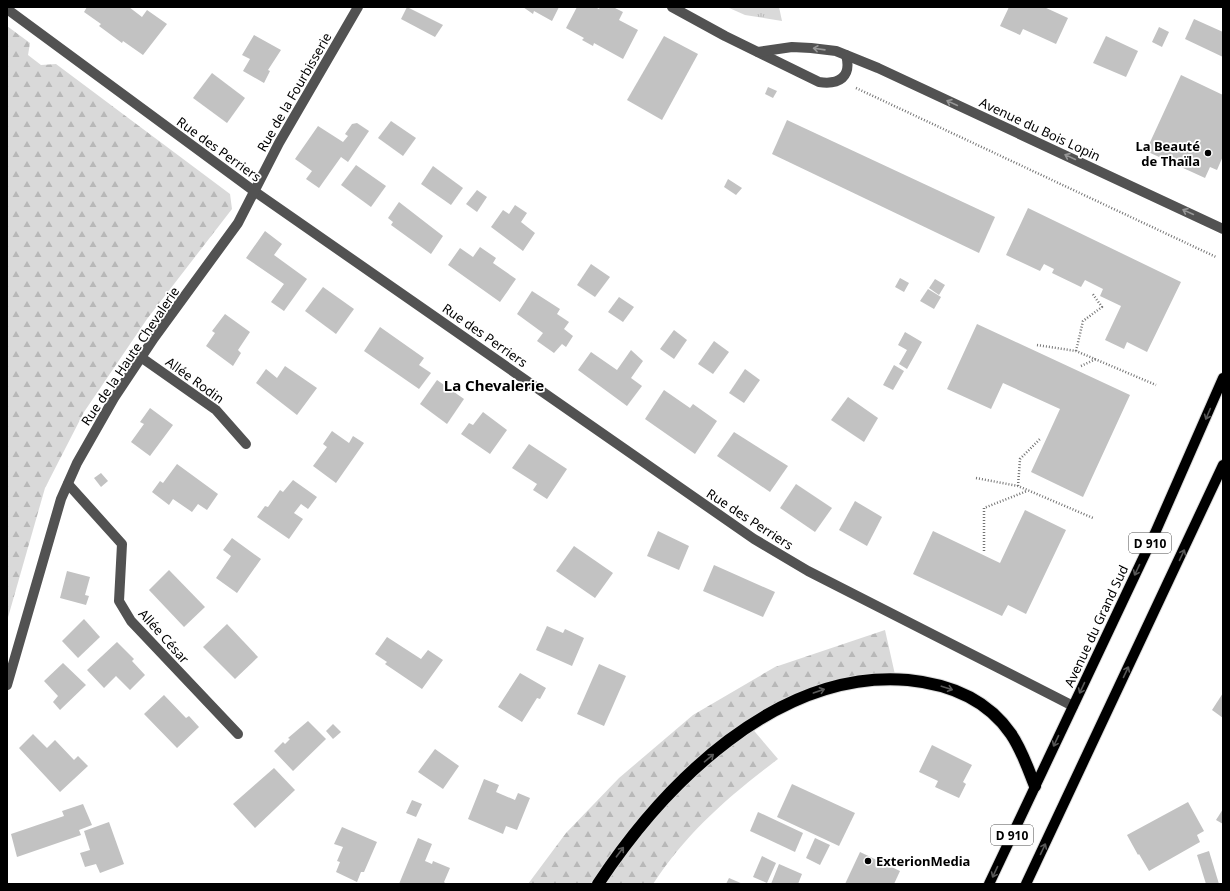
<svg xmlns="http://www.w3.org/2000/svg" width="1230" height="891" font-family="'Noto Sans',sans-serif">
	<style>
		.grass { fill: url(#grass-tufts) }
		.forest { fill: url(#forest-firs) }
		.building { fill: #c2c2c2 }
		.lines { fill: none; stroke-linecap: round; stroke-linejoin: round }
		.major-casing { stroke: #dbdbdb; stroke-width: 12 }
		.highway-casing { stroke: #dbdbdb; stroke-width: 14 }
		.path { stroke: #747474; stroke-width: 2.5; stroke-dasharray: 1 2; stroke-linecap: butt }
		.minor { stroke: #525252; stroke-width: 10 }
		.major { stroke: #000; stroke-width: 10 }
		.highway { stroke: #000; stroke-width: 12 }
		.oneway { stroke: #979797 }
		.oneway2 { stroke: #595959 }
		.poi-dot { fill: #000; stroke: #fff; stroke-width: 1.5 }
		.labels { text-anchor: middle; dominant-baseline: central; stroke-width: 3.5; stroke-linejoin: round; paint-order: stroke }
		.shield { fill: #fff; stroke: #4c4c4c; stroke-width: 1 }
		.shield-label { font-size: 12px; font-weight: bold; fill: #000 }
		.street-label { font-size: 13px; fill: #000; stroke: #fff }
		.poi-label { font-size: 13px; font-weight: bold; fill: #000; stroke: #fff; text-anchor: end }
		.quarter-label { font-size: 15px; font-weight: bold; fill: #000; stroke: #fff }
	</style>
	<defs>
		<pattern id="grass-tufts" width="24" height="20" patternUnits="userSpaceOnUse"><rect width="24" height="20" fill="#d9d9d9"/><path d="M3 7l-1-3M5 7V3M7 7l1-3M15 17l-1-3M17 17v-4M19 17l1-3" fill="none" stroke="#b8b8b8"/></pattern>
		<pattern id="forest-firs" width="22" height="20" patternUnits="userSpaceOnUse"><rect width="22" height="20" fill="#d9d9d9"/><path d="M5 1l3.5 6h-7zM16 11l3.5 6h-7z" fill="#b8b8b8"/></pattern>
	</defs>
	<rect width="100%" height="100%" fill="#fff"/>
	<polygon class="grass" points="727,7 779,7 782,21 745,15"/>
	<g class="forest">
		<polygon points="7,26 30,43 28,55 41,65 56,64 230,194 232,209 147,319 84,412 45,488 7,621"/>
		<path d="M885,630l11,49 -41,2 -105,45 28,33c-49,37 -91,73 -125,125h-125l38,-51 53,-55 74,-63 82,-48z"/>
	</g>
	<g class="building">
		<polygon points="87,7 129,7 142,17 147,10 167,24 143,55 123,41 122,43 99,26 101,24 84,12"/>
		<polygon points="407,7 443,25 435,37 401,19"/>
		<polygon points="523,7 559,7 552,21 534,11 533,14"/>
		<polygon points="577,7 595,7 599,9 600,7 613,7 623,12 619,20 638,30 623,59 594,43 593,46 582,40 584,38 566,28"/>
		<polygon points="1009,7 1044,7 1068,18 1056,44 1023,29 1020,35 1000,26"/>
		<polygon points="1194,19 1223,32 1223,57 1185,39"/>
		<polygon points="1159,27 1169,32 1162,47 1152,42"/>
		<polygon points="254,35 281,50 268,70 270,71 264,83 243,71 250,59 242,55"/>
		<polygon points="664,36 698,54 662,120 627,100"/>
		<polygon points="1106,36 1138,51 1126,77 1093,63"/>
		<polygon points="212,73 245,98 227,123 193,98"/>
		<polygon points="1181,75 1223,95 1223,156 1217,170 1210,167 1205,178 1146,151"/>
		<polygon points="768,87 777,91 773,98 765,94"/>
		<polygon points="787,120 995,217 979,253 772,154"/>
		<polygon points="391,121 416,138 403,156 378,138"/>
		<polygon points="357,123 369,131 348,162 341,157 319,188 306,179 312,171 295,159 318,126 343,142 348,136 345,134 352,124"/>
		<polygon points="356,165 386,186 371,207 341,185"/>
		<polygon points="433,166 463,188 451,205 421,184"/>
		<polygon points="728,179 742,188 736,195 724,187"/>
		<polygon points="477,190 487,197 477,212 466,204"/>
		<polygon points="399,202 443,236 431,254 391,225 393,222 388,218"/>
		<polygon points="515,205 527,213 521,222 535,233 523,251 491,227 503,210 509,214"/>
		<polygon points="1028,208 1181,282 1147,352 1127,342 1124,349 1105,340 1121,306 1100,296 1103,289 1085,280 1081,287 1052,273 1054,269 1044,264 1040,271 1006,255"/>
		<polygon points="265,231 282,244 274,255 307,279 284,311 271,302 284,284 246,258"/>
		<polygon points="480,247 496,258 493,263 516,279 500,302 448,265 460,248 473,257"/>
		<polygon points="591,264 610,277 595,297 577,285"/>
		<polygon points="900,278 909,283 904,292 895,287"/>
		<polygon points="935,279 945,285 939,295 929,288"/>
		<polygon points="323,287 354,309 336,334 305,311"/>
		<polygon points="928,289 941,297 934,309 920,301"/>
		<polygon points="532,291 560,309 557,314 569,322 564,329 573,336 566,347 562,344 554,353 537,341 543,333 517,314"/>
		<polygon points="619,297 634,307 623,322 608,312"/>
		<polygon points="225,314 250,332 238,350 241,353 233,366 206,346 215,333 212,331"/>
		<polygon points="977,324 1130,395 1083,497 1031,472 1060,409 1003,383 991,409 947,389"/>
		<polygon points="380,327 424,358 419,365 431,373 419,389 364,351"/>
		<polygon points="674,330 687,340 674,359 660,349"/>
		<polygon points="905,332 922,342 907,369 899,364 907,350 898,345"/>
		<polygon points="714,341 729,352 713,374 698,364"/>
		<polygon points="631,350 643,361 631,378 642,386 627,406 578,370 591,352 617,370"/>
		<polygon points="894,365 904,371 893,390 883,385"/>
		<polygon points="285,366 317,388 297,415 256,383 266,369 277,378"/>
		<polygon points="745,369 760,380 744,403 729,393"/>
		<polygon points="437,380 464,399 447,424 420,404"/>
		<polygon points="664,390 690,408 693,404 717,421 695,454 645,419"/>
		<polygon points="848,397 878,418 864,442 831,420"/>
		<polygon points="150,408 173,425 150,456 131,442 144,424 140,422"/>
		<polygon points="483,412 507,430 490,454 461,434 469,423 473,425"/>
		<polygon points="332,431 349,443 353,436 364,443 336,483 313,466 327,447 323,444"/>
		<polygon points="734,432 788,466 770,492 717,456"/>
		<polygon points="529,444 567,469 547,499 533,490 537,484 512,468"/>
		<polygon points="177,464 218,494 207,510 198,504 192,512 173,499 169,505 152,492 160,481 163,483"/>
		<polygon points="101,473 108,481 101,487 94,478"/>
		<polygon points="293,480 317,497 308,509 301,504 294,513 303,519 289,539 257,517 265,506 268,507 280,490 283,492"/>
		<polygon points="796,484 832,508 815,532 780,508"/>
		<polygon points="855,501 882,517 867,546 839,530"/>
		<polygon points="1025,510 1066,530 1026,614 1008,605 1002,616 913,574 933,531 1000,563"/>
		<polygon points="658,531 689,546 679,570 647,556"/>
		<polygon points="232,538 261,559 237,593 216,578 231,556 223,550"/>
		<polygon points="574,546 613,573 595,598 556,571"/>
		<polygon points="714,565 775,592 763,617 703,591"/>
		<polygon points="169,570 205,607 184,627 149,590"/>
		<polygon points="67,571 90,577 85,595 89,596 86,605 60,598"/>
		<polygon points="84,619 100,637 78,658 62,641"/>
		<polygon points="227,624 258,657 235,679 203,647"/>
		<polygon points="547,626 563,633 565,629 584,638 572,666 536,650"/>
		<polygon points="387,637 421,659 428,650 443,660 422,689 385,664 387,662 375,654"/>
		<polygon points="117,642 134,659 132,661 145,675 130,690 116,676 104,688 87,670"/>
		<polygon points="63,663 86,685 60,710 53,702 58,696 44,681"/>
		<polygon points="599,664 626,676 604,726 577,714"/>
		<polygon points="520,673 546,688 540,699 537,698 522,722 498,707"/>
		<polygon points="1223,693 1223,718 1212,710"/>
		<polygon points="164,695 186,718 189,716 199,727 177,748 144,714"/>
		<polygon points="308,721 326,739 293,771 274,751 283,742 285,744 290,739 288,738"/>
		<polygon points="333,724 341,732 333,739 326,731"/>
		<polygon points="33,734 47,748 55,740 74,760 78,756 88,766 60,792 19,748"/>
		<polygon points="932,745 972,765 963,782 966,784 959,798 935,787 938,781 919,772"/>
		<polygon points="435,749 459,766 443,789 418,772"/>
		<polygon points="274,768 295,790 255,828 233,804"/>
		<polygon points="484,779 499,785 496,792 515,800 518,793 530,798 517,830 506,826 503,834 468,819"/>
		<polygon points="792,784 855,813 839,846 777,817"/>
		<polygon points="412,800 422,804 416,817 406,813"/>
		<polygon points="1188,802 1204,831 1197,835 1200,842 1149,871 1139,854 1138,855 1127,835"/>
		<polygon points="83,804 92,825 79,830 81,835 17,857 11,834 64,816 62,811"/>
		<polygon points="1223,809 1223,824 1216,820"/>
		<polygon points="758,812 803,833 795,852 750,831"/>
		<polygon points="109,822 124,864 100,873 96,864 85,867 80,853 90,850 84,831"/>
		<polygon points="342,827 377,842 364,872 361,872 357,882 336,872 340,862 337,861 343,847 334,844"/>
		<polygon points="418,838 432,844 425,861 432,864 433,861 450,868 444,882 446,884 399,884"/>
		<polygon points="815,838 830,845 820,865 806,858"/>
		<polygon points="1209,851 1219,884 1206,884 1197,855"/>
		<polygon points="860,852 900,871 894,884 845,884"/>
		<polygon points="762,856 776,863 767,883 753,877"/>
		<polygon points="779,864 802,874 798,884 771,884"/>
		<polygon points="729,878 743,884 726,884"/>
	</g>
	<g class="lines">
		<g class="major-casing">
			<g id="major">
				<polyline points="989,884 1155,533 1223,378"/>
				<polyline points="1026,884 1223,465"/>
			</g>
		</g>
		<g class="highway-casing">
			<path id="highway" d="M598,884c66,-100 179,-215 310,-204 41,4 79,19 103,54 11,16 17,35 24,52"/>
		</g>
		<g class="path">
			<polyline points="856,88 1216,257"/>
			<polyline points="1037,345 1076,351 1156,385"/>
			<polyline points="1076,351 1083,321 1102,307 1092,293"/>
			<polyline points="1081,366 1096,359"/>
			<polyline points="976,478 1018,486 1093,518"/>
			<polyline points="1018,486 1020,459 1041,438"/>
			<polyline points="984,551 984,508 1027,491"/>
		</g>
		<g class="minor">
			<path d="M672,7l53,29 94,46c20,3 33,-5 27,-27"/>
			<polyline points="7,9 254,191 754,539 808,571 1073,706"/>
			<polyline points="758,52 792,47 811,48 836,51 878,68 1223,229"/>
			<polyline points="142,358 216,410 246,444"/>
			<polyline points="68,484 122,544 119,601 131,621 238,734"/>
			<polyline points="7,685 61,499 77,463 114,398 154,338 238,223 279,143 358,7"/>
		</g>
		<use href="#major" class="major"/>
		<use href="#highway" class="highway"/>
	</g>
	<defs><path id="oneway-shaft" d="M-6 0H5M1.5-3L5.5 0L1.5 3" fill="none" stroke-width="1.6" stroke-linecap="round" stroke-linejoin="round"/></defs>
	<g class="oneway">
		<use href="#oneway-shaft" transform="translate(819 49) rotate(-172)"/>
		<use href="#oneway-shaft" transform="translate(952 103) rotate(-155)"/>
		<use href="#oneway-shaft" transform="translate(1070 157) rotate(-155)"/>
		<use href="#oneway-shaft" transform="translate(1188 212) rotate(-155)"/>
	</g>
	<g class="oneway2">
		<use href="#oneway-shaft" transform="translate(1208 414) rotate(113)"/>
		<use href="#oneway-shaft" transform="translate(1182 555) rotate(-65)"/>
		<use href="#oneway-shaft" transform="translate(1137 570) rotate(115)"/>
		<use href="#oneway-shaft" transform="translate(1126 672) rotate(-65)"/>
		<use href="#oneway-shaft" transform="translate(947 688) rotate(18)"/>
		<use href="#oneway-shaft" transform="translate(1082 688) rotate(115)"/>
		<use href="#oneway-shaft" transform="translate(819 691) rotate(-19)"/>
		<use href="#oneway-shaft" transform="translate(1056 741) rotate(115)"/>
		<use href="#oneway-shaft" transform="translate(709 758) rotate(-40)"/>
		<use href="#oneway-shaft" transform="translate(1043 849) rotate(-65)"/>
		<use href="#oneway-shaft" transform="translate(620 852) rotate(-53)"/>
		<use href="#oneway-shaft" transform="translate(995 872) rotate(115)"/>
	</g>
	<g class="poi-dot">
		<circle cx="1208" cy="153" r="4"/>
		<circle cx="868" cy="861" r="4"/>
	</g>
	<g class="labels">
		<g class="shield">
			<rect x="1129" y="533" width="42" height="20" rx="3"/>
			<rect x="991" y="825" width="42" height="20" rx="3"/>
		</g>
		<g class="shield-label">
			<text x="1150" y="543">D 910</text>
			<text x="1012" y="835">D 910</text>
		</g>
		<g class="street-label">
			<text transform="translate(294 92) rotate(-60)">Rue de la Fourbisserie</text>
			<text transform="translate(1040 129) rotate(25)">Avenue du Bois Lopin</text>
			<text transform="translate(219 149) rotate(36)">Rue des Perriers</text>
			<text transform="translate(485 335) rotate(35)">Rue des Perriers</text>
			<text transform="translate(130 356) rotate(-56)">Rue de la Haute Chevalerie</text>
			<text transform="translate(195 380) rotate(36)">Allée Rodin</text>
			<text transform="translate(750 519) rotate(33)">Rue des Perriers</text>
			<text transform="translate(1096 626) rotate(-65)">Avenue du Grand Sud</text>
			<text transform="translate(164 636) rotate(48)">Allée César</text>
		</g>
		<g class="poi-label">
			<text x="1200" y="146">La Beauté<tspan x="1200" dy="15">de Thaïla</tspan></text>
			<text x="876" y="861" text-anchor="start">ExterionMedia</text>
		</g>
		<g class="quarter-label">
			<text x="494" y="385">La Chevalerie</text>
		</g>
	</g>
	<rect width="1230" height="891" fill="none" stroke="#000000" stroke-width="16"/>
</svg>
